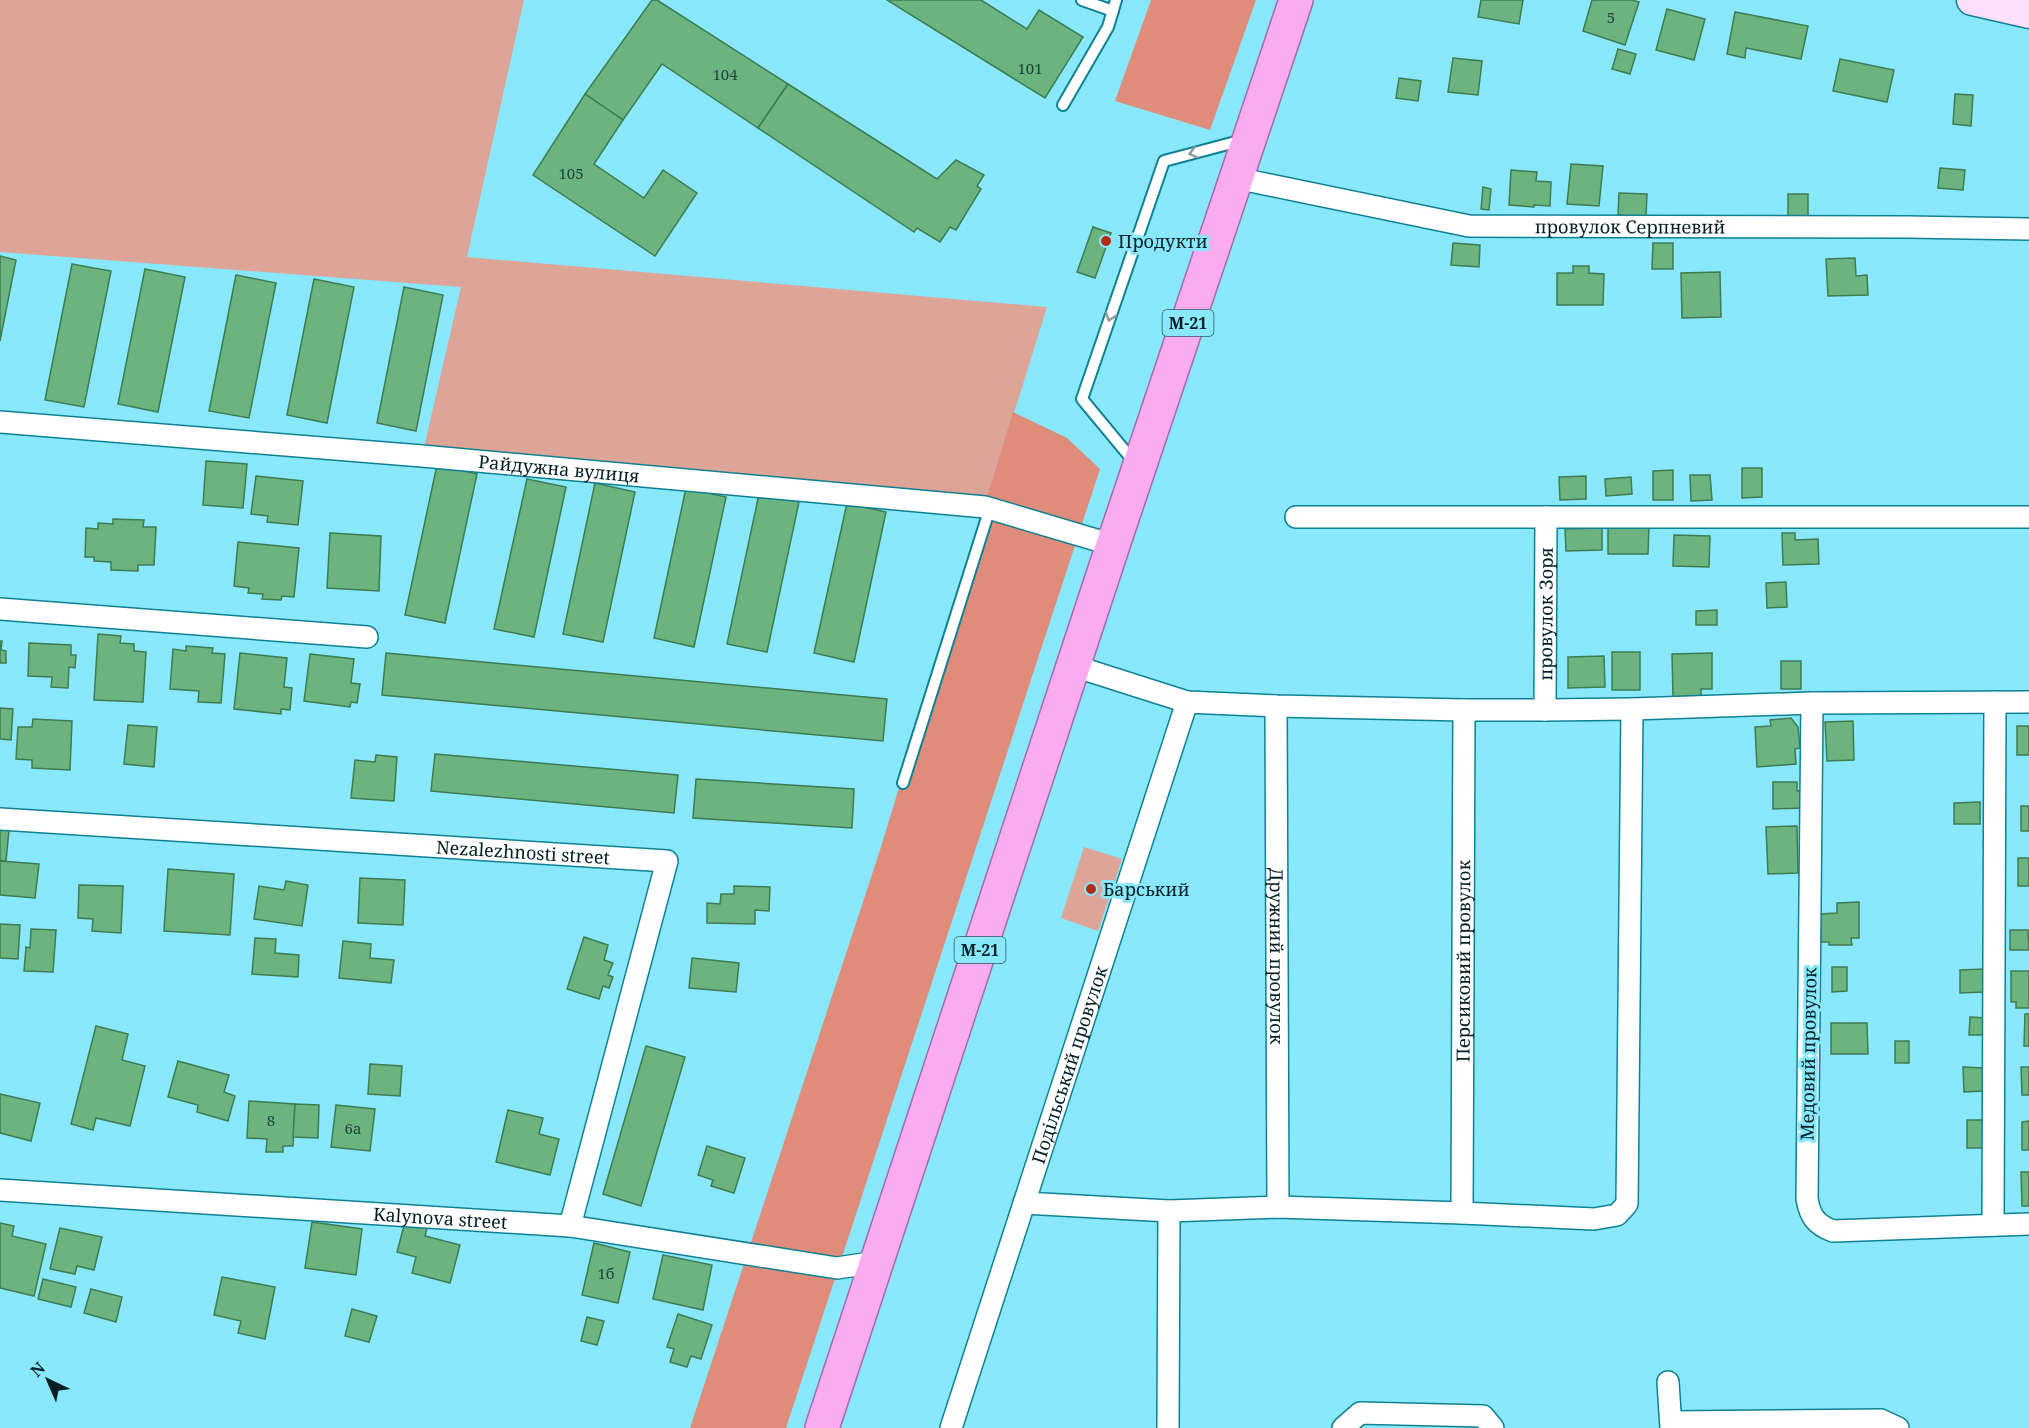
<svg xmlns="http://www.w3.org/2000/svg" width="2029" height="1428" font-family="'Noto Serif',serif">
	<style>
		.green { fill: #dda498 }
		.forest { fill: #e08c7b }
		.building { fill: #6bb480; stroke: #3e7c51; stroke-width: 1.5 }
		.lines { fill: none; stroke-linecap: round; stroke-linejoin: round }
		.service-casing { stroke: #0e8193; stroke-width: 14 }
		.minor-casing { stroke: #0e8193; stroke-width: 24 }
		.secondary-casing { stroke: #0e8193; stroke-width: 33 }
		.trunk-casing { stroke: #a36ca7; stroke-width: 36 }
		.service { stroke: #fff; stroke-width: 10 }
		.minor { stroke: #fff; stroke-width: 21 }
		.secondary { stroke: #fee0fa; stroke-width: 30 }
		.trunk { stroke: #fbabf0; stroke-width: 33 }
		.oneway { stroke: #8d9a9d }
		.poi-dot { fill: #b62a12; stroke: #89e8fb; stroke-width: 2 }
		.labels { text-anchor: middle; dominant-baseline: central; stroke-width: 6; stroke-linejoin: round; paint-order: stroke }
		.number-label { font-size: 15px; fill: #1c443c }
		.shield { fill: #89e8fb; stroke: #2a5b65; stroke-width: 1.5 }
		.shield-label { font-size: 16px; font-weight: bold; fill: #011f25 }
		.street-label { font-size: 18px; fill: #011f25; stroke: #89e8fb }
		.poi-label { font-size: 18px; fill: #011f25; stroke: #89e8fb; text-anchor: start }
	</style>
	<rect width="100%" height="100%" fill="#89e8fb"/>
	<g class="green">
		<polygon points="0,0 524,0 467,257 1047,307 985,507 422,456 461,287 0,252"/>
		<polygon points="1084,847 1122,859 1098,931 1061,918"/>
	</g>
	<g class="forest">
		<polygon points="1151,0 1256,0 1210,130 1115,101"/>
		<polygon points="1013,412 1067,438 1100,469 786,1428 690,1428 881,847"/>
	</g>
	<g class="building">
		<polygon points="652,0 657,0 788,84 758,128 662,64 623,120 585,94"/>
		<polygon points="887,0 981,0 1027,29 1039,10 1083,37 1045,98"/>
		<polygon points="1481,0 1523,0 1519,24 1478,17"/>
		<polygon points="1592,0 1632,0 1639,2 1625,45 1583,31"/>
		<polygon points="1667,9 1705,19 1694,60 1656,50"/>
		<polygon points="1735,12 1808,26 1801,59 1746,48 1745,58 1727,54"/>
		<polygon points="1618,49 1636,54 1630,74 1612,69"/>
		<polygon points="1453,58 1482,61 1478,95 1448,92"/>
		<polygon points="1840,59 1894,70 1887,102 1833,91"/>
		<polygon points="1399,78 1421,81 1418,101 1396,98"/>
		<polygon points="788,84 937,179 956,160 984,175 977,186 981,189 956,230 950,227 940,242 917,228 914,232 758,128"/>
		<polygon points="585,94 623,120 594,164 644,198 663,170 697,193 655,256 533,175"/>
		<polygon points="1955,94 1973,95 1971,126 1953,124"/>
		<polygon points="1571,164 1603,166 1599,206 1567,204"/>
		<polygon points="1940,168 1965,170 1963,190 1938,188"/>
		<polygon points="1511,170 1537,172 1536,181 1551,182 1550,206 1534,205 1534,207 1509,205"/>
		<polygon points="1483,187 1491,189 1489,210 1481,209"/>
		<polygon points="1619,193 1647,194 1646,217 1618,215"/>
		<rect x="1788" y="194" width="20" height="25"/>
		<polygon points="1093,227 1111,233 1095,278 1077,272"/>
		<polygon points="1453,243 1480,245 1479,267 1451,265"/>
		<polygon points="1653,243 1673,243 1673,269 1652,269"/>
		<polygon points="0,256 16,260 0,341"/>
		<polygon points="1855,258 1856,276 1867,275 1868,295 1828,296 1826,259"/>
		<polygon points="72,264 111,271 84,407 45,400"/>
		<polygon points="1573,266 1589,266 1589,273 1604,274 1603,305 1557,305 1557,273 1573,273"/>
		<polygon points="145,269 185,277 158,412 118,404"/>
		<polygon points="1720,272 1721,317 1682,318 1681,273"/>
		<polygon points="236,275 276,283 249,418 209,411"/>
		<polygon points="314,279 354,287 327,423 287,415"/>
		<polygon points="404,287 443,295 416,431 377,423"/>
		<polygon points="206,461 247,464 243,508 203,505"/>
		<polygon points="437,465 477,474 445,623 405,615"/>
		<polygon points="1742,468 1762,468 1762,497 1742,498"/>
		<polygon points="1673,470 1673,500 1653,500 1653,471"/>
		<polygon points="1690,475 1710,475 1712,500 1691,501"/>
		<polygon points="256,476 303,481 298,525 267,522 268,516 251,514"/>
		<polygon points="1586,476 1586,499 1560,500 1559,477"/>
		<polygon points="1631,477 1632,494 1606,496 1605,479"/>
		<polygon points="527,479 566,487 534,637 494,629"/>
		<polygon points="595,483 635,492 603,642 563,634"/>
		<polygon points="686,488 726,497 694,647 654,638"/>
		<polygon points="759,494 799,502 767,652 727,644"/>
		<polygon points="847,503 886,512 854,662 814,653"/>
		<polygon points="113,519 144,520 143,527 156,527 154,565 138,565 138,571 111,570 111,562 94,561 94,557 85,557 86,528 98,529 98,523 113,524"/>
		<polygon points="1608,525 1649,526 1648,554 1608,554"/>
		<polygon points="1602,528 1602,550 1566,551 1565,529"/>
		<polygon points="330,533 381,536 379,591 327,588"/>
		<polygon points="1782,533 1795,533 1795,540 1818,539 1819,564 1783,565"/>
		<polygon points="1674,535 1710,536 1709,567 1673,566"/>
		<polygon points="238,542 299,548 294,597 282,596 281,600 262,599 263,594 248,593 249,588 234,586"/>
		<polygon points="1786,582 1787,607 1767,608 1766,583"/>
		<polygon points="1717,610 1717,625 1696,625 1696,611"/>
		<polygon points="98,634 121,636 120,643 134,644 134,651 146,652 143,702 94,700"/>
		<polygon points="0,641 2,641 1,650 6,651 6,663 0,663"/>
		<polygon points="29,643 71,645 71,655 76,655 75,668 69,667 68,688 51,687 52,677 28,676"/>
		<polygon points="186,646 213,648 212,653 225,654 221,703 198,702 199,691 170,689 173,649 186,651"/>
		<rect x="1612" y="652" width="28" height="38"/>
		<polygon points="240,653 287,658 284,687 292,688 290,710 281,709 281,714 234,709"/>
		<polygon points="386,653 887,699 883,741 382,695"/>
		<polygon points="1712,653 1712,689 1701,689 1701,696 1673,697 1672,654"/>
		<polygon points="310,654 354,659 351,683 360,684 357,703 351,702 350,707 304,701"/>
		<polygon points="1604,656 1605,687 1568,688 1568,657"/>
		<rect x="1781" y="661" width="20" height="28"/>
		<polygon points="0,708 13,709 11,740 0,739"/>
		<polygon points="1791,718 1798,727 1800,748 1795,749 1796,764 1757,767 1755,727 1771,726 1770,720"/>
		<polygon points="33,719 72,721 70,770 32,768 32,760 16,759 18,727 32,727"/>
		<polygon points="1853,721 1854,760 1827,761 1825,722"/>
		<polygon points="128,725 157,727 154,767 124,764"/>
		<rect x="2017" y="726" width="12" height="29"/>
		<polygon points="435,754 678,775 674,813 431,791"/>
		<polygon points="376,755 397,757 394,801 351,798 355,760 375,762"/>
		<polygon points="696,779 854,789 852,828 693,818"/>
		<polygon points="1773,782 1797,782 1797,791 1804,790 1805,808 1773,809"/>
		<polygon points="1980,802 1980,824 1954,824 1954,803"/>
		<rect x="2021" y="806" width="8" height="25"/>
		<polygon points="1797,826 1798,873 1768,874 1766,827"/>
		<polygon points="0,830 9,830 6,861 0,861"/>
		<rect x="2018" y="858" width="11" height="28"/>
		<polygon points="0,861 39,864 35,898 0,895"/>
		<polygon points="168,869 234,874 230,935 164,931"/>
		<polygon points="360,878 405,880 403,925 358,923"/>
		<polygon points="286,881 308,885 302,926 254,919 259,886 284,890"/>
		<polygon points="79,885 123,886 121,933 92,931 93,919 78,918"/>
		<polygon points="734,886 770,887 769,911 755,910 755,924 707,923 707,903 720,904 721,894 734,894"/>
		<polygon points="1859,902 1859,938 1851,938 1852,945 1829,945 1829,942 1821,942 1820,914 1837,913 1837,903"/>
		<polygon points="0,924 20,925 18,959 0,958"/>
		<polygon points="31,929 56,930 53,972 24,971 26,947 30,948"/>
		<polygon points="2010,930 2028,930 2029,950 2010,950"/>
		<polygon points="584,937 608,945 604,960 613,963 608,975 613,977 609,988 603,986 599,999 567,989"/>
		<polygon points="255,938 276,939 275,953 299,955 298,977 252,974"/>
		<polygon points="343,941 371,944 370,958 394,960 391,983 339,978"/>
		<polygon points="692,958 739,963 736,992 689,988"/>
		<polygon points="1832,967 1847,967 1847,991 1832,992"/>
		<polygon points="1984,969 1984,992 1960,993 1960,970"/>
		<polygon points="2011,971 2029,971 2029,1008 2016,1008 2016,1002 2011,1002"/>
		<polygon points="2025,1014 2029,1014 2029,1046 2024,1046"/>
		<polygon points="1970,1017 1986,1018 1986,1035 1969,1035"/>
		<polygon points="1831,1023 1867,1023 1868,1054 1831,1054"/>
		<polygon points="96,1026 128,1034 122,1060 145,1066 130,1126 96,1118 93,1130 71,1124"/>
		<rect x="1895" y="1041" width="14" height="22"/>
		<polygon points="646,1046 685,1057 641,1206 603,1194"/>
		<polygon points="178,1061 229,1075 224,1092 235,1096 228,1121 197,1112 198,1105 168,1097"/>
		<polygon points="370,1064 402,1066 400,1096 368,1094"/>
		<polygon points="1963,1067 1983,1068 1983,1091 1964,1092"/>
		<polygon points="2021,1067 2029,1067 2029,1095 2022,1095"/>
		<polygon points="0,1094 40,1103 31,1141 0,1133"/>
		<polygon points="249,1101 295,1104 293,1146 283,1146 283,1152 266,1152 267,1139 247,1138"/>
		<polygon points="295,1104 319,1105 318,1138 293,1137"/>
		<polygon points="336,1105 375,1109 370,1151 331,1147"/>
		<polygon points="508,1110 543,1118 539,1134 559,1139 550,1175 496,1162"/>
		<rect x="1967" y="1120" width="17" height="28"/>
		<polygon points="2029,1121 2029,1150 2022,1150 2022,1122"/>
		<polygon points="707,1146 745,1158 734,1193 711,1186 713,1180 698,1175"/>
		<polygon points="2021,1172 2029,1172 2029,1206 2022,1206"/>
		<polygon points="312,1222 362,1229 356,1275 305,1268"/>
		<polygon points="405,1222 427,1228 425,1236 460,1245 450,1283 412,1273 416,1257 397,1252"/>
		<polygon points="0,1223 14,1226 12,1236 46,1244 34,1296 0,1288"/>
		<polygon points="60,1228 102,1237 94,1270 77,1266 75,1274 50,1269"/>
		<polygon points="594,1243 630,1252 618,1303 582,1295"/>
		<polygon points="663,1255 712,1265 703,1310 653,1299"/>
		<polygon points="222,1277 275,1287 265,1339 238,1333 241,1321 214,1315"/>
		<polygon points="43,1279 76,1287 71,1307 38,1299"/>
		<polygon points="91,1289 122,1297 116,1322 84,1313"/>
		<polygon points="352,1309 377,1316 369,1342 345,1336"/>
		<polygon points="678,1314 712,1325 701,1359 691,1356 687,1367 670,1362 674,1349 667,1347"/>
		<polygon points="587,1317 604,1321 597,1345 581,1341"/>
	</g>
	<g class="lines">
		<g class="service-casing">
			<g id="service">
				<polyline points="1082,0 1113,11"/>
				<polyline points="1063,105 1108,27 1116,0"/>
				<polyline points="1135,463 1082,399 1164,161 1243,140"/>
				<polyline points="903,783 990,508"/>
			</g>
		</g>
		<g class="minor-casing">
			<g id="minor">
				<path id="s1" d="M1236,178l233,48 438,1 122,2"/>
				<path id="s2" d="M0,422l422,34 563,51 128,38"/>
				<polyline points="1296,517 2029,517"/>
				<polyline points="0,609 367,637"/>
				<polyline points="1074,666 1187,702 1276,706 1464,710 1545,710 1632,709 1812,703 2029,702"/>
				<path d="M1812,703l-5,496c3,17 9,26 26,32l196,-7"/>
				<path id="s3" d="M1276,706l2,501"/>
				<path id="s4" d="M1545,710l1,-193"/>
				<path id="s5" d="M0,819l667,42 -97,365"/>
				<path id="s6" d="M0,1190l570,36 267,42 40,-6"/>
				<polyline points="1024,1203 1169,1211 1278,1207 1462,1213 1594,1219 1617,1215 1627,1204 1632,709"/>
				<path id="s7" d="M1462,1213l2,-503"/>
				<polyline points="1993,1225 1995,702"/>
				<polyline points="1668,1382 1671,1428"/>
				<polyline points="1671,1422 1881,1420 1898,1428"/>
				<path id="s8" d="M951,1428l236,-726"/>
				<polyline points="1168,1428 1169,1211"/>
				<polyline points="1343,1428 1360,1413 1483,1416 1493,1428"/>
			</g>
		</g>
		<g class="secondary-casing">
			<polyline id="secondary" points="1972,0 2029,13"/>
		</g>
		<g class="trunk-casing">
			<polyline id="trunk" points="822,1428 1113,545 1296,0"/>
		</g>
		<use href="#service" class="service"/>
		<use href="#minor" class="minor"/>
		<use href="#secondary" class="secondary"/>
		<use href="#trunk" class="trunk"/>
	</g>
	<defs><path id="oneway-chevron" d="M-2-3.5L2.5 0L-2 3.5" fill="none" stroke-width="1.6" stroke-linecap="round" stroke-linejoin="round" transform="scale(1.5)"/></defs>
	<g class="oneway">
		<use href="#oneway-chevron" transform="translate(1193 153) rotate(165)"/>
		<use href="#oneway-chevron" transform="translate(1110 317) rotate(109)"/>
	</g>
	<g class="poi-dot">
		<circle cx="1106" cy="241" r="6"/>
		<circle cx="1091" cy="889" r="6"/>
	</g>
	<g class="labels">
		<g class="number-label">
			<text x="1611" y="17">5</text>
			<text x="1030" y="68">101</text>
			<text x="725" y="74">104</text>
			<text x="571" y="173">105</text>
			<text x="271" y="1120">8</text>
			<text x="353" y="1128">6а</text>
			<text x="606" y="1273">1б</text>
		</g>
		<g class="shield">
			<rect x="1162.5" y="310" width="51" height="26" rx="4.5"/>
			<rect x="954.5" y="937" width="51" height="26" rx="4.5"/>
		</g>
		<g class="shield-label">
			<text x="1188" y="323">М-21</text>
			<text x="980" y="950">М-21</text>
		</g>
		<g class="street-label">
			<text stroke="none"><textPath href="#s1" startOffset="399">провулок Серпневий</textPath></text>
			<text stroke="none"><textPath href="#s2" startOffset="561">Райдужна вулиця</textPath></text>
			<text stroke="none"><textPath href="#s4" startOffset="96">провулок Зоря</textPath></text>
			<text stroke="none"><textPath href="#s5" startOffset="524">Nezalezhnosti street</textPath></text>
			<text stroke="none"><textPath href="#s3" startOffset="250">Дружний провулок</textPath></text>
			<text stroke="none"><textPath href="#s7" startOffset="252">Персиковий провулок</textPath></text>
			<text transform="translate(1808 1054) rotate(-89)">Медовий провулок</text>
			<text stroke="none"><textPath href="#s8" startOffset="382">Подільський провулок</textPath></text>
			<text stroke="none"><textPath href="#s6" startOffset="441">Kalynova street</textPath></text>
		</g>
		<g class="poi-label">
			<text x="1118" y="241">Продукти</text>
			<text x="1103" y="889">Барський</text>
		</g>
	</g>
	<g transform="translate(48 1380) rotate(316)" stroke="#89e8fb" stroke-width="4.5" paint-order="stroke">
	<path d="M0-4.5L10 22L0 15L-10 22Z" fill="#011f25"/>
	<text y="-9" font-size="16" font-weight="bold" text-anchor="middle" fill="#011f25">N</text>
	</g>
</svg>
